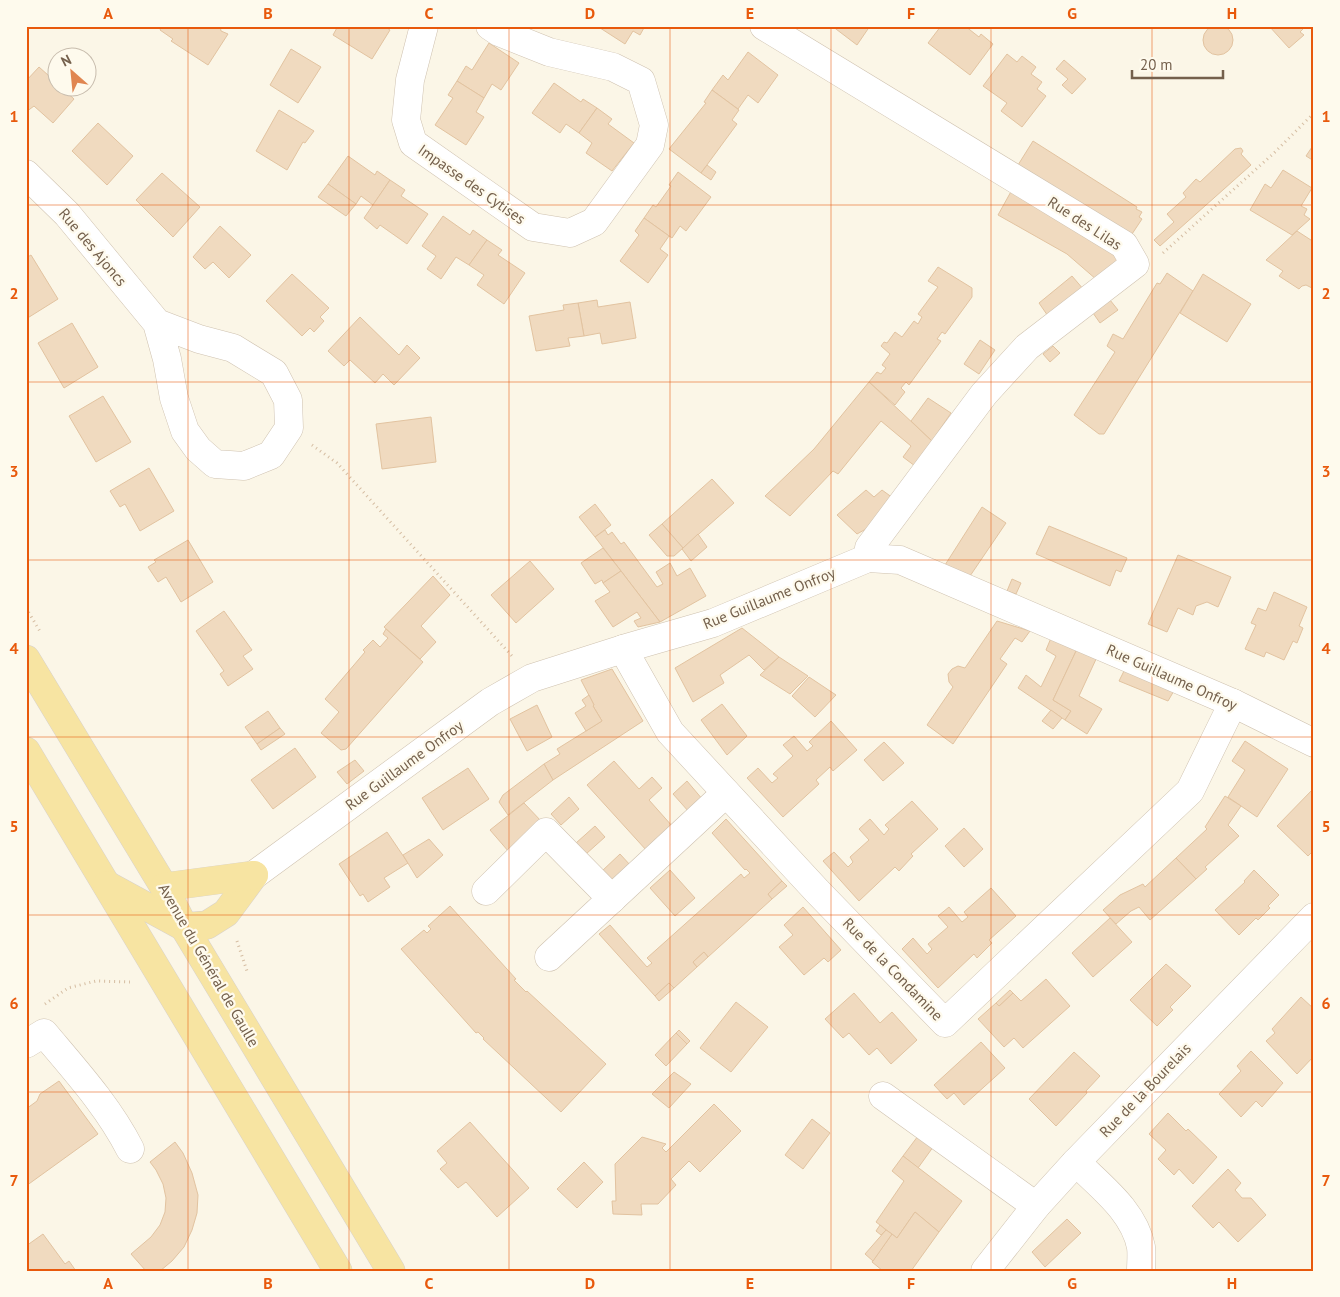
<svg xmlns="http://www.w3.org/2000/svg" width="1340" height="1297" font-family="'PT Sans',sans-serif">
	<style>
		.building { fill: #f0dabf; stroke: #e2c3a0 }
		.lines { fill: none; stroke-linecap: round; stroke-linejoin: round }
		.street-casing { stroke: #cfc2b0; stroke-width: 29 }
		.primary-casing { stroke: #d8d2cd; stroke-width: 29 }
		.path { stroke: #d5bda2; stroke-width: 3; stroke-dasharray: 1 4; stroke-linecap: butt }
		.street { stroke: #fff; stroke-width: 28 }
		.primary { stroke: #f7e4a2; stroke-width: 28 }
		.grid { fill: none; stroke: #e8590c; stroke-width: 1; stroke-opacity: 0.55 }
		.labels { text-anchor: middle; dominant-baseline: central; stroke-width: 4.5; stroke-linejoin: round; paint-order: stroke }
		.street-label { font-size: 15px; fill: #74604c; stroke: #fefaed }
		.neatline { fill: none; stroke: #e8590c; stroke-width: 2 }
		.grid-label { font-size: 16px; text-anchor: middle; font-weight: bold; fill: #e8590c }
	</style>
	<rect width="100%" height="100%" fill="#fbf6e7"/>
	<g class="building">
		<circle cx="1218" cy="40" r="15"/>
		<polygon points="162,26 220,26 221,31 228,34 208,65 171,41 173,39 160,30"/>
		<polygon points="338,26 384,26 390,30 372,59 333,35"/>
		<polygon points="597,26 645,26 640,35 633,31 625,44"/>
		<polygon points="832,26 870,26 857,45"/>
		<polygon points="941,26 965,26 979,37 981,34 993,44 970,75 928,43"/>
		<polygon points="1269,26 1306,26 1300,32 1304,35 1289,48"/>
		<polygon points="489,43 519,63 501,90 492,84 484,98 457,81 466,66 472,70"/>
		<polygon points="291,49 321,67 298,103 270,85"/>
		<polygon points="748,52 778,75 758,103 748,95 738,109 712,90 723,75 728,80"/>
		<polygon points="1007,54 1017,62 1022,56 1036,67 1031,74 1042,82 1037,89 1046,96 1022,127 1001,111 1007,103 983,86"/>
		<polygon points="1064,60 1086,79 1072,94 1062,85 1068,79 1056,69"/>
		<polygon points="39,67 58,84 58,88 62,88 74,99 53,123 34,106 26,112 26,81"/>
		<polygon points="457,81 484,98 476,112 484,117 466,145 435,125 453,98 448,95"/>
		<polygon points="554,83 581,102 583,99 597,108 579,133 566,124 560,133 532,113"/>
		<polygon points="712,90 739,110 732,120 737,124 701,173 669,149 706,103 704,102"/>
		<polygon points="597,108 612,119 608,124 634,143 612,171 586,153 592,143 579,133"/>
		<polygon points="279,110 314,131 305,143 303,142 287,170 256,151"/>
		<polygon points="98,123 133,156 107,185 72,151"/>
		<polygon points="1033,141 1137,207 1136,209 1142,212 1139,217 1142,219 1130,237 1018,165"/>
		<polygon points="1314,144 1314,161 1306,156"/>
		<polygon points="1241,148 1243,151 1241,154 1251,165 1160,246 1154,240 1174,222 1167,214 1186,197 1183,193 1196,179 1200,182 1235,149"/>
		<polygon points="348,156 375,175 377,171 390,180 373,205 361,196 356,204 328,184"/>
		<polygon points="707,165 716,172 711,180 701,173"/>
		<polygon points="1283,170 1312,188 1301,206 1307,209 1304,215 1310,219 1292,235 1250,210 1265,184 1271,188"/>
		<polygon points="678,172 711,197 686,231 680,226 672,238 644,218 653,205 656,207 671,186 669,185"/>
		<polygon points="162,173 200,207 173,237 136,200"/>
		<polygon points="390,180 405,190 401,196 428,214 407,244 380,225 377,229 364,218"/>
		<polygon points="328,184 356,204 346,216 318,197"/>
		<polygon points="1013,188 1085,231 1120,259 1097,280 1067,254 998,215"/>
		<polygon points="443,216 470,235 473,230 487,240 469,265 456,257 441,279 427,269 436,256 422,246"/>
		<polygon points="644,218 669,236 660,249 668,255 648,283 620,261 639,235 635,231"/>
		<polygon points="220,226 251,255 229,278 213,262 205,269 193,257"/>
		<polygon points="1297,231 1314,242 1314,289 1306,285 1302,286 1299,289 1279,276 1283,271 1266,260"/>
		<polygon points="487,240 502,250 498,255 525,273 504,304 477,285 484,275 469,265"/>
		<polygon points="31,255 58,299 26,319 26,258"/>
		<polygon points="938,267 972,288 972,297 945,334 942,332 937,339 941,341 909,385 906,382 901,388 905,392 895,405 869,382 877,372 881,374 886,368 882,365 890,354 881,346 884,342 887,343 895,332 902,337 914,321 918,324 922,317 918,314 938,287 928,281"/>
		<polygon points="1167,273 1193,291 1104,434 1099,434 1074,415 1115,352 1107,346 1113,334 1123,339 1157,283 1160,284"/>
		<polygon points="292,274 329,308 320,317 324,321 314,332 310,328 302,336 266,301"/>
		<polygon points="1203,274 1251,304 1227,342 1180,313"/>
		<polygon points="1072,276 1084,290 1050,319 1039,303"/>
		<polygon points="597,300 598,307 630,302 636,338 602,344 600,333 584,336 578,303"/>
		<polygon points="1110,300 1118,310 1100,323 1093,313"/>
		<polygon points="578,303 584,336 568,338 570,346 536,351 529,316 564,310 563,305"/>
		<polygon points="360,317 399,355 407,345 420,358 394,385 383,374 375,383 350,360 344,366 328,351"/>
		<polygon points="72,323 98,367 64,388 38,343"/>
		<polygon points="980,340 995,350 979,374 964,364"/>
		<polygon points="1053,346 1060,353 1050,362 1043,354"/>
		<polygon points="869,382 932,441 915,466 903,457 911,446 881,421 838,474 833,471 790,516 765,496 814,449"/>
		<polygon points="103,396 131,442 96,462 69,416"/>
		<polygon points="928,398 951,413 932,441 911,421"/>
		<polygon points="431,417 436,462 382,469 376,424"/>
		<polygon points="149,468 174,511 140,531 125,504 120,507 110,491"/>
		<polygon points="712,479 734,503 683,548 662,524"/>
		<polygon points="866,490 874,497 882,490 893,498 866,529 857,534 837,515"/>
		<polygon points="595,504 611,525 595,537 579,517"/>
		<polygon points="982,507 1006,523 970,576 945,565"/>
		<polygon points="662,524 683,548 674,556 667,556 649,535"/>
		<polygon points="1049,526 1127,558 1121,572 1116,570 1110,586 1036,554"/>
		<polygon points="605,530 608,535 612,532 621,544 624,542 657,587 663,584 656,572 670,563 677,576 690,568 706,596 660,622 595,537"/>
		<polygon points="698,534 707,547 691,561 682,549"/>
		<polygon points="188,540 213,582 181,602 166,577 158,582 148,567 156,562 154,560"/>
		<polygon points="603,548 621,571 603,583 602,580 595,584 581,563"/>
		<polygon points="1178,555 1231,577 1218,607 1207,602 1196,606 1193,615 1178,608 1167,632 1148,624"/>
		<polygon points="530,561 554,589 516,623 491,595"/>
		<polygon points="621,571 660,622 638,627 634,621 641,618 637,612 613,627 595,601 610,592 603,583"/>
		<polygon points="433,576 450,595 421,626 436,642 420,659 384,627"/>
		<polygon points="1012,579 1021,583 1016,594 1007,591"/>
		<polygon points="1274,592 1307,607 1299,626 1303,628 1297,643 1293,641 1284,660 1266,652 1264,657 1245,649 1256,625 1251,623 1258,608 1266,611"/>
		<polygon points="224,611 252,650 243,656 253,669 228,686 220,674 224,671 196,631"/>
		<polygon points="997,621 1030,631 1022,642 1015,638 1000,659 1007,664 953,744 927,725 953,687 949,682 948,674 952,669 958,666 965,668"/>
		<polygon points="742,628 779,657 764,670 749,655 720,675 724,683 693,702 675,668"/>
		<polygon points="386,629 423,662 346,749 341,750 321,733 339,712 325,699 365,652 363,650 373,640 380,647 388,638 383,634"/>
		<polygon points="1051,638 1077,649 1053,700 1071,711 1065,720 1018,688 1026,675 1041,687 1056,656 1046,650"/>
		<polygon points="1077,649 1097,657 1079,696 1102,709 1087,734 1065,720 1071,711 1053,700"/>
		<polygon points="779,657 808,676 790,694 760,675"/>
		<polygon points="612,669 643,721 553,780 544,764 560,754 557,749 602,721 593,706 594,705 581,680"/>
		<polygon points="1125,669 1175,689 1168,701 1119,681"/>
		<polygon points="809,677 836,695 815,717 792,696"/>
		<polygon points="589,695 594,705 593,706 602,721 586,731 575,713 586,706 582,700"/>
		<polygon points="722,704 747,736 727,755 701,720"/>
		<polygon points="537,705 552,737 527,751 510,719"/>
		<polygon points="1051,710 1062,718 1053,729 1042,721"/>
		<polygon points="268,711 280,728 257,744 245,727"/>
		<polygon points="831,721 857,750 833,771 830,767 816,780 819,784 783,817 747,778 758,768 772,783 778,778 773,774 793,756 783,745 794,736 807,751 813,746 809,742"/>
		<polygon points="280,728 285,734 261,750 257,744"/>
		<polygon points="1245,741 1288,769 1257,817 1228,797 1245,770 1232,761"/>
		<polygon points="884,742 904,763 883,781 864,760"/>
		<polygon points="295,748 316,777 273,809 251,780"/>
		<polygon points="355,760 364,771 347,784 337,772"/>
		<polygon points="614,761 639,789 652,777 662,788 649,800 673,827 647,851 587,785"/>
		<polygon points="544,764 553,780 508,815 499,802 503,795"/>
		<polygon points="468,768 489,799 443,830 422,798"/>
		<polygon points="687,781 703,800 689,812 673,794"/>
		<polygon points="1314,788 1314,850 1308,856 1277,826"/>
		<polygon points="1225,796 1241,806 1228,825 1239,836 1205,867 1207,869 1196,879 1176,858 1207,829 1205,827"/>
		<polygon points="569,797 579,809 561,825 551,814"/>
		<polygon points="912,801 938,829 911,854 913,856 899,871 895,867 859,901 823,861 834,852 848,867 853,862 850,857 869,840 859,829 870,819 884,835 889,829 885,825"/>
		<polygon points="524,803 542,822 509,852 490,830"/>
		<polygon points="726,819 782,881 768,894 772,899 708,957 704,952 693,962 697,967 674,988 669,983 655,996 599,934 610,925 647,967 652,963 647,958 741,874 744,878 750,873 746,869 745,870 712,833"/>
		<polygon points="595,826 605,837 586,854 576,843"/>
		<polygon points="964,828 983,849 964,867 945,846"/>
		<polygon points="387,832 408,863 384,878 390,887 368,902 363,894 360,896 339,864"/>
		<polygon points="429,839 443,855 417,878 403,855"/>
		<polygon points="620,854 631,866 612,882 602,871"/>
		<polygon points="1176,858 1196,879 1150,920 1139,907 1131,911 1116,924 1103,910 1120,895 1143,884 1145,887"/>
		<polygon points="670,870 695,898 675,916 650,888"/>
		<polygon points="1254,870 1279,895 1268,906 1270,908 1258,920 1256,918 1239,935 1215,910 1245,882 1244,881"/>
		<polygon points="782,881 787,886 772,899 768,894"/>
		<polygon points="991,888 1016,916 989,940 992,943 977,958 974,954 938,988 902,949 913,938 927,954 932,949 928,944 948,927 938,916 949,907 962,922 968,917 964,912"/>
		<polygon points="450,906 516,979 514,980 526,992 527,991 606,1064 561,1112 483,1039 484,1038 478,1032 476,1033 401,949 424,930 427,933 431,929 428,926"/>
		<polygon points="803,907 841,950 828,962 824,958 804,975 779,947 793,935 784,925"/>
		<polygon points="1110,918 1132,942 1093,977 1072,953"/>
		<polygon points="704,952 708,957 697,967 693,962"/>
		<polygon points="1166,964 1191,986 1170,1007 1173,1010 1157,1026 1130,1000"/>
		<polygon points="1046,979 1070,1006 1023,1048 1014,1038 1004,1047 978,1019 996,1003 999,1006 1013,993 1021,1001"/>
		<polygon points="669,983 674,988 659,1001 655,996"/>
		<polygon points="1010,990 1013,993 999,1006 996,1003"/>
		<polygon points="854,993 880,1023 892,1012 917,1040 891,1064 877,1048 869,1055 849,1033 843,1038 825,1019"/>
		<polygon points="1301,997 1314,1009 1314,1056 1297,1074 1266,1041 1275,1033 1272,1029"/>
		<polygon points="736,1002 768,1027 731,1072 700,1048"/>
		<polygon points="679,1030 690,1041 687,1044 676,1033"/>
		<polygon points="676,1033 687,1044 666,1066 655,1055"/>
		<polygon points="981,1042 1005,1068 964,1105 954,1093 947,1099 934,1085"/>
		<polygon points="1251,1051 1283,1083 1262,1107 1256,1101 1241,1117 1219,1094 1241,1071 1237,1066"/>
		<polygon points="1074,1052 1100,1076 1086,1091 1087,1093 1056,1126 1029,1099"/>
		<polygon points="674,1072 691,1084 669,1108 652,1094"/>
		<polygon points="59,1081 98,1134 26,1186 26,1109 37,1101 40,1094"/>
		<polygon points="714,1104 741,1131 700,1172 689,1161 671,1179 676,1185 658,1204 641,1204 642,1215 613,1214 612,1201 616,1201 615,1164 642,1137 666,1144 662,1148 666,1152"/>
		<polygon points="1168,1113 1186,1131 1188,1129 1217,1157 1193,1184 1179,1169 1174,1175 1158,1159 1166,1150 1149,1134"/>
		<polygon points="812,1119 830,1133 803,1169 785,1155"/>
		<polygon points="470,1122 529,1188 497,1217 466,1182 458,1188 440,1169 447,1163 437,1151"/>
		<polygon points="921,1132 936,1143 918,1168 903,1156"/>
		<polygon points="175,1142 183,1153 192,1173 198,1195 197,1213 192,1230 184,1247 172,1261 160,1271 146,1271 131,1254 151,1237 160,1225 165,1212 166,1198 163,1184 156,1170 150,1162"/>
		<polygon points="903,1156 962,1201 939,1232 915,1212 897,1238 876,1222 904,1181 892,1171"/>
		<polygon points="584,1162 603,1182 577,1208 557,1189"/>
		<polygon points="1228,1169 1241,1183 1235,1190 1242,1198 1251,1198 1266,1215 1238,1242 1219,1222 1213,1228 1192,1206"/>
		<polygon points="915,1212 939,1232 911,1271 883,1271 872,1262 892,1234 897,1238"/>
		<polygon points="1067,1219 1081,1233 1045,1267 1032,1252"/>
		<polygon points="880,1225 886,1230 881,1235 876,1231"/>
		<polygon points="886,1230 892,1234 873,1261 865,1254"/>
		<polygon points="43,1234 65,1264 69,1261 76,1271 26,1271 26,1246"/>
	</g>
	<g class="lines">
		<g class="street-casing">
			<g id="street">
				<polyline points="424,26 410,80 406,120 413,143 533,227 570,233 594,222 650,145 654,125 641,81 613,67 549,52 499,32 490,26"/>
				<polyline points="764,26 1124,245 1135,264 1027,347 984,394 869,548 868,558"/>
				<polyline points="26,174 67,214 157,323 167,359 174,398 185,431 198,449 215,464 244,466 271,455 289,428 288,400 274,373 233,348 199,339 157,323"/>
				<polyline points="623,649 670,732 817,891 945,1023 1190,791 1233,703"/>
				<polyline points="254,875 490,702 532,678 623,649 713,623 868,558 900,560 1233,703 1314,743"/>
				<polyline points="486,891 546,832 612,899"/>
				<polyline points="549,957 726,793"/>
				<path d="M26,1044l18,-11c31,37 64,73 86,116"/>
				<polyline points="883,1096 1036,1206"/>
				<path d="M1076,1162c25,25 58,49 65,85 1,8 0,16 0,24"/>
				<polyline points="985,1271 1036,1206 1076,1162 1314,917"/>
			</g>
		</g>
		<g class="primary-casing">
			<g id="primary">
				<polyline points="26,659 164,887 184,927 391,1271"/>
				<polyline points="26,751 338,1271"/>
				<polyline points="107,885 184,927 207,925 226,913 254,875"/>
				<polyline points="164,887 254,875"/>
			</g>
		</g>
		<g class="path">
			<polyline points="1163,253 1274,153 1314,113"/>
			<polyline points="312,445 337,463 512,656"/>
			<polyline points="26,608 41,633"/>
			<polyline points="237,941 247,971"/>
			<polyline points="45,1004 68,988 96,981 130,982"/>
		</g>
		<use href="#street" class="street"/>
		<use href="#primary" class="primary"/>
	</g>
	<path class="grid" d="M188,26v1245M349,26v1245M509,26v1245M670,26v1245M831,26v1245M991,26v1245M1152,26v1245M26,205h1288M26,382h1288M26,560h1288M26,737h1288M26,915h1288M26,1092h1288"/>
	<g class="labels">
		<g class="street-label">
			<text transform="translate(472 184) rotate(35)">Impasse des Cytises</text>
			<text transform="translate(1085 223) rotate(33)">Rue des Lilas</text>
			<text transform="translate(93 247) rotate(50)">Rue des Ajoncs</text>
			<text transform="translate(769 598) rotate(-22)">Rue Guillaume Onfroy</text>
			<text transform="translate(1172 677) rotate(24)">Rue Guillaume Onfroy</text>
			<text transform="translate(404 765) rotate(-36)">Rue Guillaume Onfroy</text>
			<text transform="translate(209 965) rotate(60)">Avenue du Général de Gaulle</text>
			<text transform="translate(893 969) rotate(46)">Rue de la Condamine</text>
			<text transform="translate(1145 1090) rotate(-46)">Rue de la Bourelais</text>
		</g>
	</g>
	<rect width="1340" height="1297" fill="none" stroke="#fefaed" stroke-width="55"/>
	<g transform="translate(72 72) rotate(333)"><circle r="24" fill="#fefaed" stroke="#c7bcad"/>
	<path d="M0-4L9 19L0 12L-9 19Z" fill="#e08651"/>
	<text y="-8" font-size="14" font-weight="bold" text-anchor="middle" fill="#74604c">N</text>
	</g>
	<path d="M1132 70v8h91v-8" fill="none" stroke="#74604c" stroke-width="2.5"/>
	<text x="1140" y="70" font-size="15" fill="#74604c" stroke="#fefaed" stroke-width="4" paint-order="stroke">20 m</text>
	<rect x="28" y="28" width="1284" height="1242" class="neatline"/>
	<g class="grid-label">
		<text x="108" y="19">A</text>
		<text x="268" y="19">B</text>
		<text x="429" y="19">C</text>
		<text x="590" y="19">D</text>
		<text x="750" y="19">E</text>
		<text x="911" y="19">F</text>
		<text x="1072" y="19">G</text>
		<text x="1232" y="19">H</text>
		<text x="14" y="122">1</text>
		<text x="1326" y="122">1</text>
		<text x="14" y="299">2</text>
		<text x="1326" y="299">2</text>
		<text x="14" y="477">3</text>
		<text x="1326" y="477">3</text>
		<text x="14" y="654">4</text>
		<text x="1326" y="654">4</text>
		<text x="14" y="832">5</text>
		<text x="1326" y="832">5</text>
		<text x="14" y="1009">6</text>
		<text x="1326" y="1009">6</text>
		<text x="14" y="1186">7</text>
		<text x="1326" y="1186">7</text>
		<text x="108" y="1289">A</text>
		<text x="268" y="1289">B</text>
		<text x="429" y="1289">C</text>
		<text x="590" y="1289">D</text>
		<text x="750" y="1289">E</text>
		<text x="911" y="1289">F</text>
		<text x="1072" y="1289">G</text>
		<text x="1232" y="1289">H</text>
	</g>
</svg>
